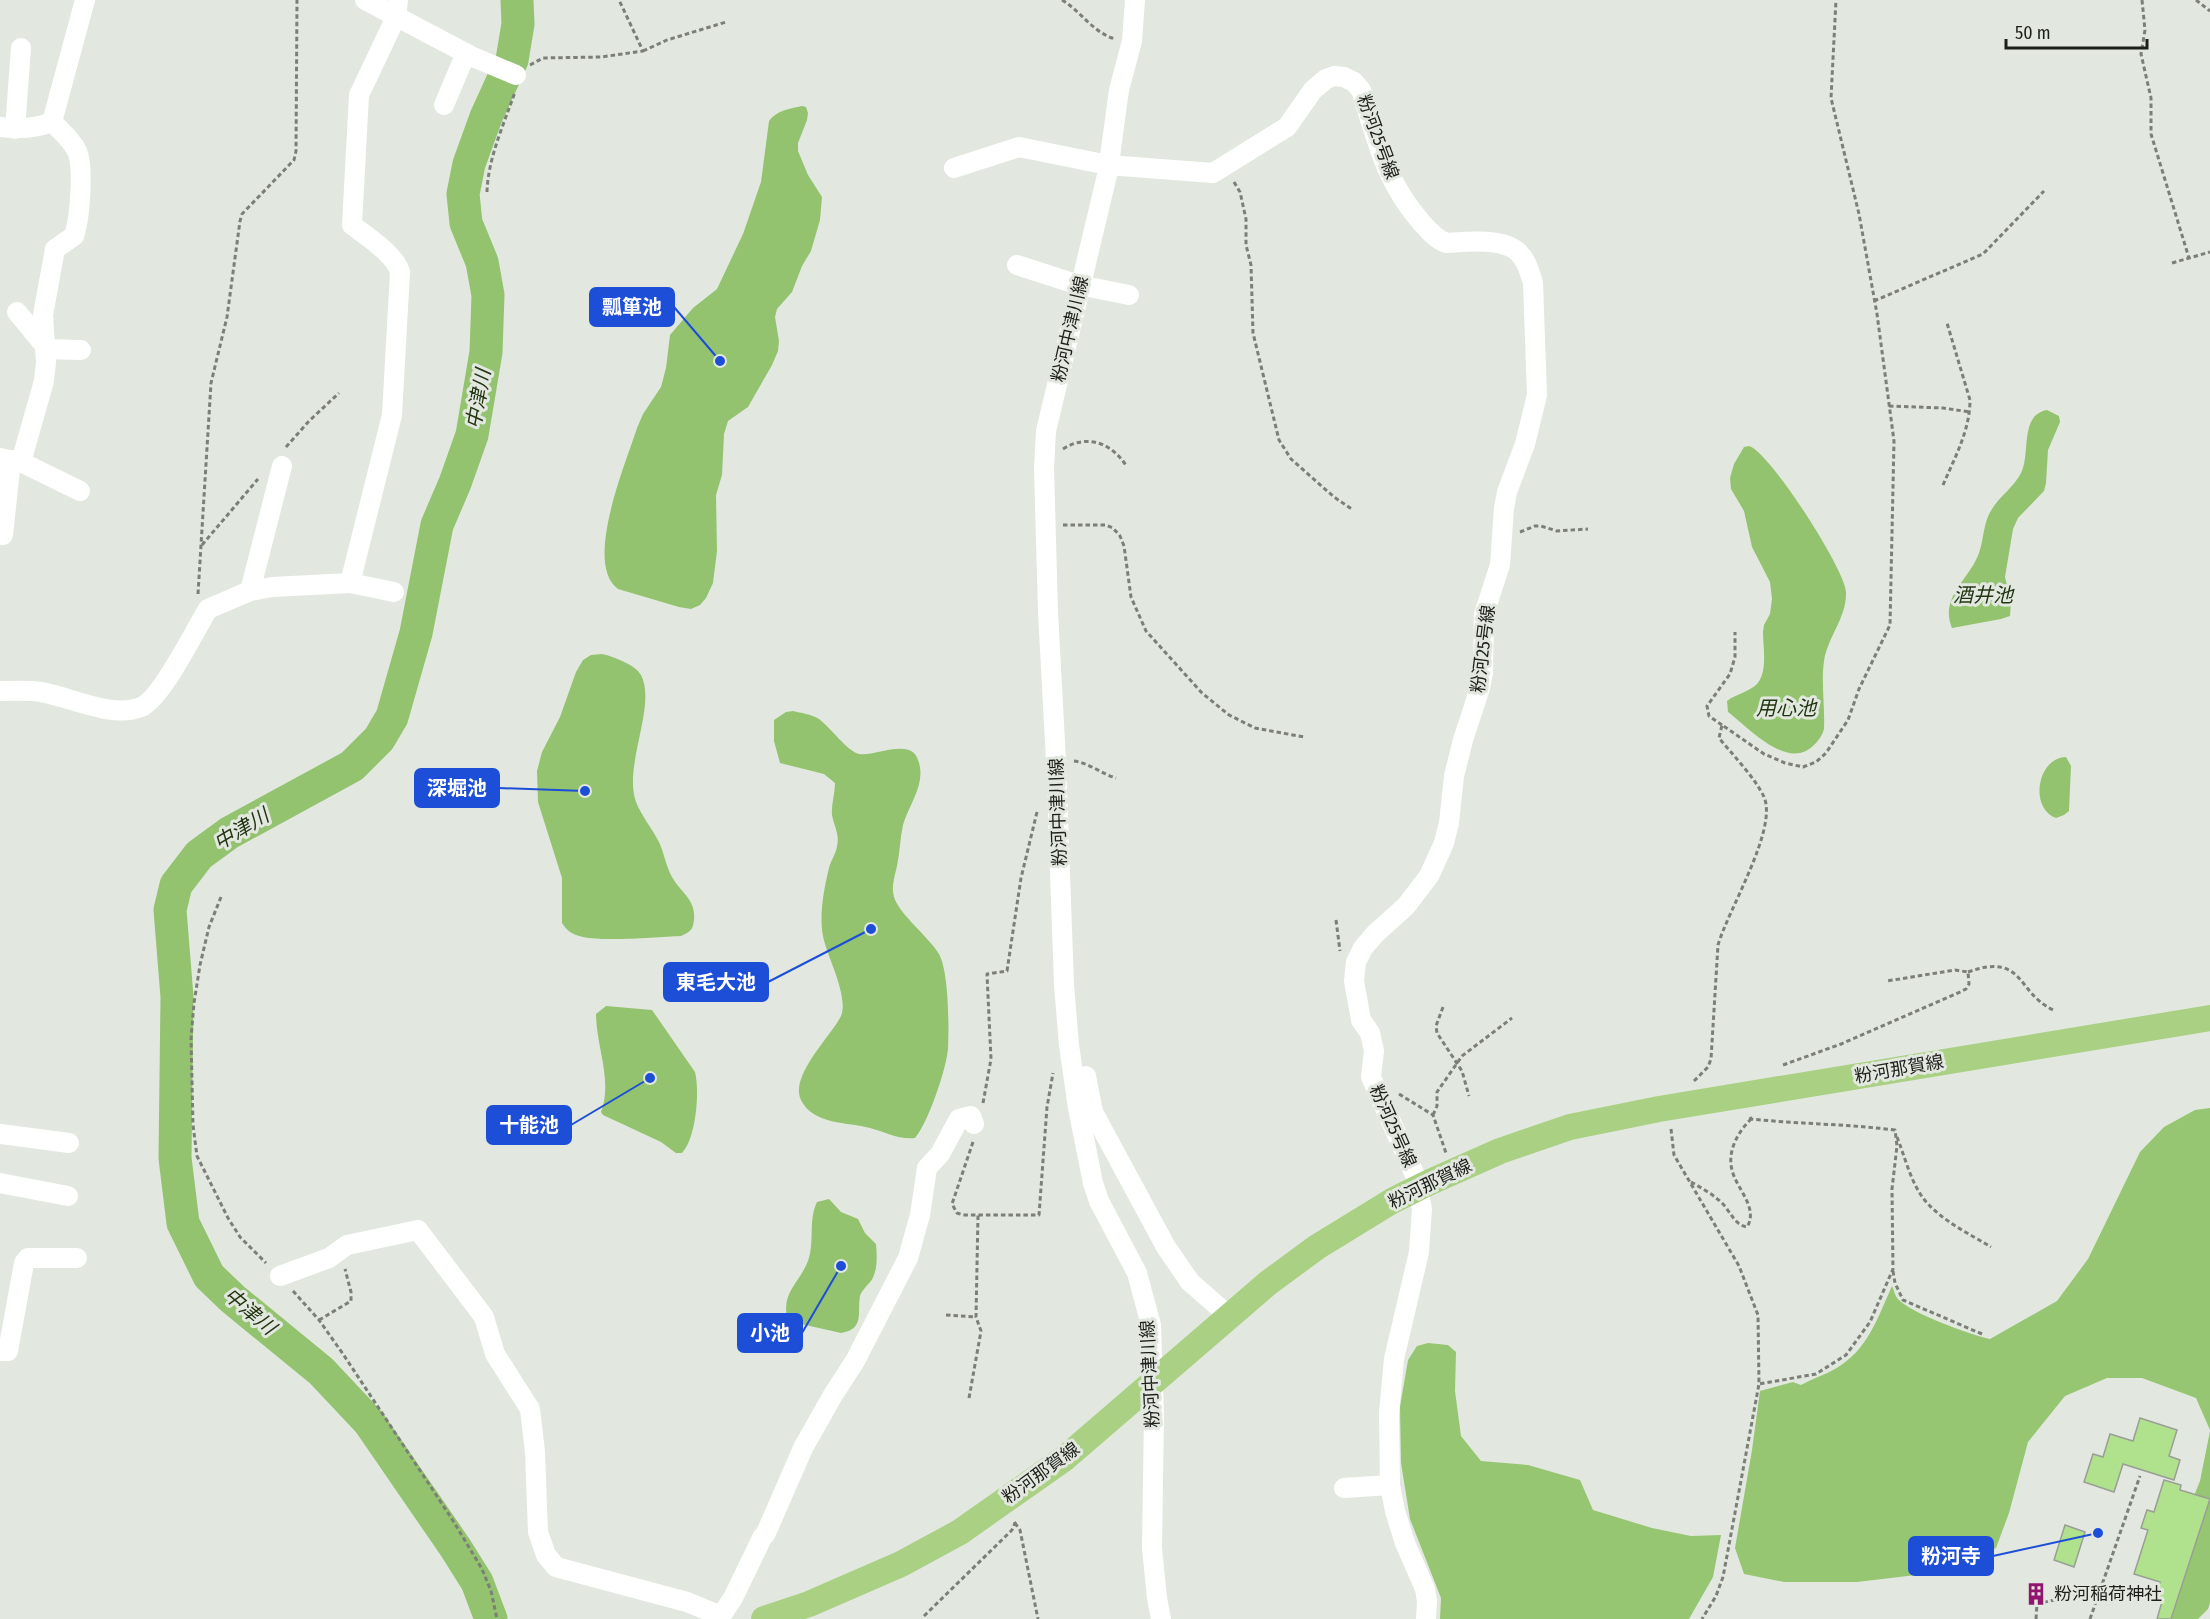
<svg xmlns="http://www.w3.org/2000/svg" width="2210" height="1619" font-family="'Fira Sans Condensed','Noto Sans JP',sans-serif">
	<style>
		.forest { fill: #96c672 }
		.water { fill: #93c36f }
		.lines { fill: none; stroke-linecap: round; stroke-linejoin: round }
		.river { stroke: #93c36f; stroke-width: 33 }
		.building { fill: #b0e18c; stroke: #9a9f96; stroke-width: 1.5 }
		.path { stroke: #7b7f78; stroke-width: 3; stroke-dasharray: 4.5 3; stroke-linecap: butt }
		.minor { stroke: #fff; stroke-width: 20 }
		.major { stroke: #aad183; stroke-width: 26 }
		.labels { text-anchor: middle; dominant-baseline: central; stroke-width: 6; stroke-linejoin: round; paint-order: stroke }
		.street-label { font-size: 18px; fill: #1d1f1b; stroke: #e2e8df }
		.poi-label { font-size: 18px; fill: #1d1f1b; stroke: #e2e8df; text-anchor: start }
		.water-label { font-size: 20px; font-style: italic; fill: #233613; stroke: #e2e8df }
		.leader { fill: none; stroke: #1d4ed8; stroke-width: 2 }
		.callout-dot { fill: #1d4ed8; stroke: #e2e8df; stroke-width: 2 }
		.callout { fill: #1d4ed8; stroke: #1d4ed8; stroke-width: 2 }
		.callout-label { font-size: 20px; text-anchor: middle; font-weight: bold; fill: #fff }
	</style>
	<rect width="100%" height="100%" fill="#e2e8df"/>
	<g class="forest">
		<path d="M2210,1108v322l-14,-32 -54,-20h-35l-42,18 -37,46 -19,71 -13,35 -38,19 -42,8 -59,7h-73l-40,-8 -9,-26 17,-98 8,-59 33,-9 8,3c11,-6 23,-10 34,-16 33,-19 42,-50 57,-83 2,4 3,10 6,13 12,14 73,36 92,40l67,-38 31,-42 52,-107 24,-25 31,-17z"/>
		<polygon points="1428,1343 1448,1345 1456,1352 1455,1391 1461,1436 1481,1461 1528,1465 1580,1480 1593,1510 1652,1528 1691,1536 1721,1535 1713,1577 1689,1619 1440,1619 1441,1598 1410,1519 1401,1463 1400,1407 1408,1360 1417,1346"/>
		<polygon points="2210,1431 2210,1603 2208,1609 2198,1619 2168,1619 2179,1533 2200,1481"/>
	</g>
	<g class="water">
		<path d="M802,106l4,1 2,6 -1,7 -9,23v8l10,24 14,22 -2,23 -9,31 -9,15 -10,26 -15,17 -2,8 4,24 -1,10 -6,14 -24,42 -20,14 -4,13 -2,41 -6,20 1,56 -4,32 -7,15 -6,7 -9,4 -12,-2 -61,-18c-35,-25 8,-126 19,-161l6,-14 18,-27 5,-19 4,-33 23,-27 24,-19 26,-55 18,-52 8,-61c8,-11 20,-12 33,-15z"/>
		<path d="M2047,410l12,6 1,6 -12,28 -2,33 -2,8 -26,27 -5,11 -8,48 6,24 -1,15 -9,3 -49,9c-13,-31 18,-49 27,-75 5,-14 4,-31 13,-44 8,-13 22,-22 29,-36 10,-19 -2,-58 26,-63z"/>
		<path d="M1749,446c20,5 96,123 97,146 1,25 -18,44 -22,69 -3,21 1,46 0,68 -2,7 -5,11 -10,16 -26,27 -66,-18 -86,-33l-1,-11c9,-7 22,-9 30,-17 11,-13 6,-37 6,-52l1,-7 6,-11 2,-15 -2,-17 -18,-35 -8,-36 -13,-22 -1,-11 4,-14 10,-17z"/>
		<path d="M602,654c10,2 34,11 39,21 16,31 -18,90 -5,127 6,15 16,26 23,40 5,11 7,24 13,35 9,16 24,22 22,43 -1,10 -4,12 -13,16 -25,1 -85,7 -105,-1 -6,-2 -11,-7 -14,-12v-45l-24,-76 -1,-31 5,-19 18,-35 16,-45 7,-12 8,-5z"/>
		<path d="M793,711c8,2 18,3 26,8 11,8 28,32 40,35 15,3 52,-17 59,6 9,23 -9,44 -15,65 -3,13 -3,27 -6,41 -2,9 -6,21 -3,31 5,17 34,39 45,57 10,18 10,73 9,95 -2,21 -20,74 -33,89 -16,2 -30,-6 -45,-10 -22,-6 -57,-3 -69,-28 -12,-24 31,-65 40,-84 8,-20 -14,-59 -18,-80 -4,-20 1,-48 6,-68 2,-8 7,-14 8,-22 3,-11 -3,-20 -5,-31 -1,-10 3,-21 3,-32l-11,-9 -44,-11 -6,-22v-21l12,-8z"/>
		<path d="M2066,757l5,9 -2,45 -5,4 -8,3c-27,-10 -19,-60 10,-61z"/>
		<path d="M606,1006l46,4 43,62c5,19 1,67 -13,81h-6l-15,-11 -58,-27 -2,-3c12,-31 -5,-66 -5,-98z"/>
		<path d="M829,1199l12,13 17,7 7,14 11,11c1,12 2,26 -5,37 -4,5 -9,9 -11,15 -3,17 5,33 -19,37l-53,-12c-8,-28 11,-37 20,-60 7,-19 0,-41 9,-59z"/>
	</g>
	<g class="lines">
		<polyline class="river" points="491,1619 477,1582 455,1547 369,1422 321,1371 233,1299 209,1276 183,1223 175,1158 177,997 170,910 176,885 199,855 229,833 352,766 379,739 392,717 416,633 437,525 455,483 472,435 486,352 488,295 482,262 466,223 463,194 469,164 486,117 512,60 518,24 517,0"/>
	</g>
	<g class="building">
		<polygon points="2140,1418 2177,1430 2169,1456 2180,1460 2174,1480 2123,1464 2114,1492 2084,1482 2093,1454 2103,1457 2110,1434 2133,1441"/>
		<polygon points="2164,1480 2181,1485 2180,1490 2210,1499 2171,1619 2157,1619 2163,1598 2156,1596 2160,1582 2134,1574 2148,1530 2141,1528 2147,1510 2154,1512"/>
		<polygon points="2065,1525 2085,1532 2074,1567 2054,1560"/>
	</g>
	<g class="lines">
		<g class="path">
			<path d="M1062,0c20,12 30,32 53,39"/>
			<polyline points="2142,0 2145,30 2141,54 2151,98 2151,134 2189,258"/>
			<polyline points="2196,0 2210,11"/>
			<polyline points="643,51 667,40 726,22"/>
			<polyline points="530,65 543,58 601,57 643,51 619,0"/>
			<polyline points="1234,182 1240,192 1246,219 1246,245 1251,265 1253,333 1279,440 1291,459 1334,497 1353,510"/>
			<path d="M487,192c1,-34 17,-68 28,-100"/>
			<polyline points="2172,263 2210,252"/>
			<polyline points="1874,301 1983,254 2044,191"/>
			<polyline points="1889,406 1943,408 1970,412"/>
			<polyline points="286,447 309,421 339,393"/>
			<path d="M1063,449c25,-16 50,-5 64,18"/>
			<path d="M1943,485c12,-28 27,-55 27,-85l-23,-77"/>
			<polyline points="1063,525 1106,525 1113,528 1120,536 1124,546 1131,597 1146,631 1202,693 1229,715 1255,728 1304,737"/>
			<polyline points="1520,532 1535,526 1541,526 1557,531 1588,529"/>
			<polyline points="202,545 258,479"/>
			<polyline points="198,594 211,383 227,317 240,221 242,214 294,160 296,151 297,0"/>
			<polyline points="1722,725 1709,716 1707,706 1730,674 1735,657 1735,632"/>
			<path d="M1074,761c15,2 28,13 42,17"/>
			<polyline points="221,897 209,927 200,965 194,1003 191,1038 193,1125 197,1156 228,1218 240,1237 266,1263"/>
			<polyline points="1336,920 1340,951"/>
			<path d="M1968,972c56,-20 48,20 85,38"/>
			<polyline points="1443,1007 1436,1026 1437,1033 1462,1071 1469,1096"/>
			<polyline points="1783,1065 1841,1044 1958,993 1966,989 1969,984 1968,972 1955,970 1887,981"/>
			<path d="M1694,1081l14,-14 3,-8 7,-114c10,-35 60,-116 46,-148 -8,-18 -32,-43 -45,-59l3,-13 42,29 21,9 18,4 13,-5 10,-9 22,-33 11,-31 31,-64 4,-184 -17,-127 -18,-100 -28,-116 5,-98"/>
			<polyline points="1399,1094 1433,1115 1446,1153"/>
			<polyline points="983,1103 991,1059 987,974 1007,971 1021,878 1037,812"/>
			<polyline points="1433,1115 1437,1106 1437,1092 1462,1056 1512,1018"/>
			<path d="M1750,1117l1,2c48,5 96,5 144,11l2,16 -5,43 1,80 -23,53 -24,33 -30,19 -57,10"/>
			<polyline points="1671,1129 1674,1155 1739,1266 1758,1315 1759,1384 1723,1577 1716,1596 1702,1619"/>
			<path d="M1897,1137c8,20 13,43 26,61 17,22 45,35 68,49"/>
			<polyline points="973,1142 952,1204 957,1213 963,1215 1039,1215 1047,1107 1053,1073"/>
			<path d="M1691,1182c11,6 23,13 32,22 8,9 12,21 24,23 12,-19 -11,-39 -15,-57 -5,-19 6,-38 19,-51"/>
			<polyline points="1893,1271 1895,1283 1903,1300 1982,1334"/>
			<polyline points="293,1291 319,1320 343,1354 452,1519 482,1569 491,1591 497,1619"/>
			<polyline points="946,1315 976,1317"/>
			<polyline points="319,1320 351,1301 351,1292 345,1269"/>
			<polyline points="969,1398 981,1331 976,1317 978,1215"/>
			<polyline points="1015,1523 1020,1530 1038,1619"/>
			<polyline points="924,1616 1012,1530 1015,1523 1014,1521"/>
			<path d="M2036,1619l1,-16c16,-1 26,-8 44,-7"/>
			<polyline points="2090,1619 2140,1476"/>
		</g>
		<g class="minor">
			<polyline points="365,0 473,57 516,75"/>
			<polyline points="1135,0 1132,41 1119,90 1108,171 1046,431 1044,468 1048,612 1056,761 1064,985 1069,1045 1078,1108 1093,1183 1099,1201 1137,1273 1151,1325 1154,1416 1152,1548 1157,1598 1161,1619"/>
			<polyline points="444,105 466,53"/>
			<path d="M0,127c17,2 35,2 52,-5l33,-122"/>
			<polyline points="15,129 21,48"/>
			<path d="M954,168l65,-21 89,18 105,8 74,-46 26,-37 13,-11 8,-3 10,1 10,5 7,8c16,50 24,91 60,132 7,8 15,17 25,21 21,-1 57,-6 73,10 8,8 11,20 14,30l4,112 -12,49 -18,48 -3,16 -4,57 -16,49 -1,58 -3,16 -17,52 -9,36 -5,47 -5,20 -15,33 -23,30 -31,28 -12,14 -7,14 -2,19 7,39 9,13 4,18 -3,26 44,98 7,34 -3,43 -25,107 -5,54 1,72 5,26 10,32 20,46 2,12 -1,18"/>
			<polyline points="1017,265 1079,285 1129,295"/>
			<polyline points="17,312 45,346"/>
			<polyline points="45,349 81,350"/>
			<polyline points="0,458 21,462 80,491"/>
			<path d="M21,462l23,-81 2,-19 -3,-47 12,-66 19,-13c6,-18 10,-69 3,-85 -6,-12 -16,-20 -25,-29"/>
			<polyline points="3,535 11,460"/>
			<polyline points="350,583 394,592"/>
			<polyline points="250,591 282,466"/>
			<path d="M0,691c14,0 28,-1 41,1 30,5 71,27 100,15 21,-9 54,-77 67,-98l42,-18 22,-4 78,-4 42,-168 8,-143c-5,-18 -34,-36 -48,-47l7,-130 37,-78 2,-17"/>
			<polyline points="1086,1076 1093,1112 1166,1247 1190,1282 1229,1316"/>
			<polyline points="0,1134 69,1143"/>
			<polyline points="0,1183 68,1196"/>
			<polyline points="280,1276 329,1258 347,1245 418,1230 484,1317 495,1354 530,1409 535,1452 538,1532 546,1555 556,1567 687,1602 721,1616"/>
			<polyline points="0,1351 8,1351 24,1263 28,1258 77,1258"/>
			<polyline points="1344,1488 1390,1485"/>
			<polyline points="719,1619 733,1598 762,1538 766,1533 803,1448 833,1395 855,1361 908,1258 920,1215 927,1168 940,1154 959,1119 971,1116 974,1124"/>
		</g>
		<polyline class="major" points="764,1619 809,1604 862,1581 901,1564 960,1532 1065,1458 1268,1283 1317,1247 1392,1201 1428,1183 1500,1151 1570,1127 1659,1109 2210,1018"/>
	</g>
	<defs>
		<g id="building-bare" transform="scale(1.8)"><path d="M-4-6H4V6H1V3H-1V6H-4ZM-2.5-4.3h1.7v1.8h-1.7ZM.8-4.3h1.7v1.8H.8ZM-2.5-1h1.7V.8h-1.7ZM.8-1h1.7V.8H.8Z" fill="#92146f" stroke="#e2e8df" stroke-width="2.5" paint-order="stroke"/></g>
	</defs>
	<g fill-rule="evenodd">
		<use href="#building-bare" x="2036" y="1594"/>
	</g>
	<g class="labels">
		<g class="street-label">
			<text transform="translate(1378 137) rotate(70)">粉河25号線</text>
			<text transform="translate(1070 329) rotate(-77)">粉河中津川線</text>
			<text transform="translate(1483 649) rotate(-83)">粉河25号線</text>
			<text transform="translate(1058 812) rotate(-92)">粉河中津川線</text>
			<text transform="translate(1899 1069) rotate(-10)">粉河那賀線</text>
			<text transform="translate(1393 1126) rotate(66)">粉河25号線</text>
			<text transform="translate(1430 1184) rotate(-26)">粉河那賀線</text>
			<text transform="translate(1150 1374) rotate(-93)">粉河中津川線</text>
			<text transform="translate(1041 1473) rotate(-36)">粉河那賀線</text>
		</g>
		<g class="poi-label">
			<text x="2054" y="1594">粉河稲荷神社</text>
		</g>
		<g class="water-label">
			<text transform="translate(478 399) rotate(-80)">中津川</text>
			<text x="1983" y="595">酒井池</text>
			<text x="1786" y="708">用心池</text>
			<text transform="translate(241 829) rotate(-31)">中津川</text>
			<text transform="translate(250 1311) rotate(40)">中津川</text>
		</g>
	</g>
	<path class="leader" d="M720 361L674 307M585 791L499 788M871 929L768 982M650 1078L571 1125M841 1266L802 1333M2098 1533L1993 1556"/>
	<g class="callout-dot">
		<circle cx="720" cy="361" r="6"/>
		<circle cx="585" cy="791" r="6"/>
		<circle cx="871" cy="929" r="6"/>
		<circle cx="650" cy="1078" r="6"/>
		<circle cx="841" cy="1266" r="6"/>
		<circle cx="2098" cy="1533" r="6"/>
	</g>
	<g class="callout">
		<rect x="590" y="288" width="84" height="38" rx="6"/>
		<rect x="415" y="769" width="84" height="38" rx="6"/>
		<rect x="664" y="963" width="104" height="38" rx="6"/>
		<rect x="487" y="1106" width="84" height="38" rx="6"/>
		<rect x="738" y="1314" width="64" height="38" rx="6"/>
		<rect x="1909" y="1537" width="84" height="38" rx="6"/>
	</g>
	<g class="callout-label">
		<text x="632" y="314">瓢箪池</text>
		<text x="457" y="795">深堀池</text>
		<text x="716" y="989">東毛大池</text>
		<text x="529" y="1132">十能池</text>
		<text x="770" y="1340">小池</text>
		<text x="1951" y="1563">粉河寺</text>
	</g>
	<path d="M2006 39v9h141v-9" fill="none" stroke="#1d1f1b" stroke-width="3"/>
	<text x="2015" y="39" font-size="18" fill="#1d1f1b" stroke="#e2e8df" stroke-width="4.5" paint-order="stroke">50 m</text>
</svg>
